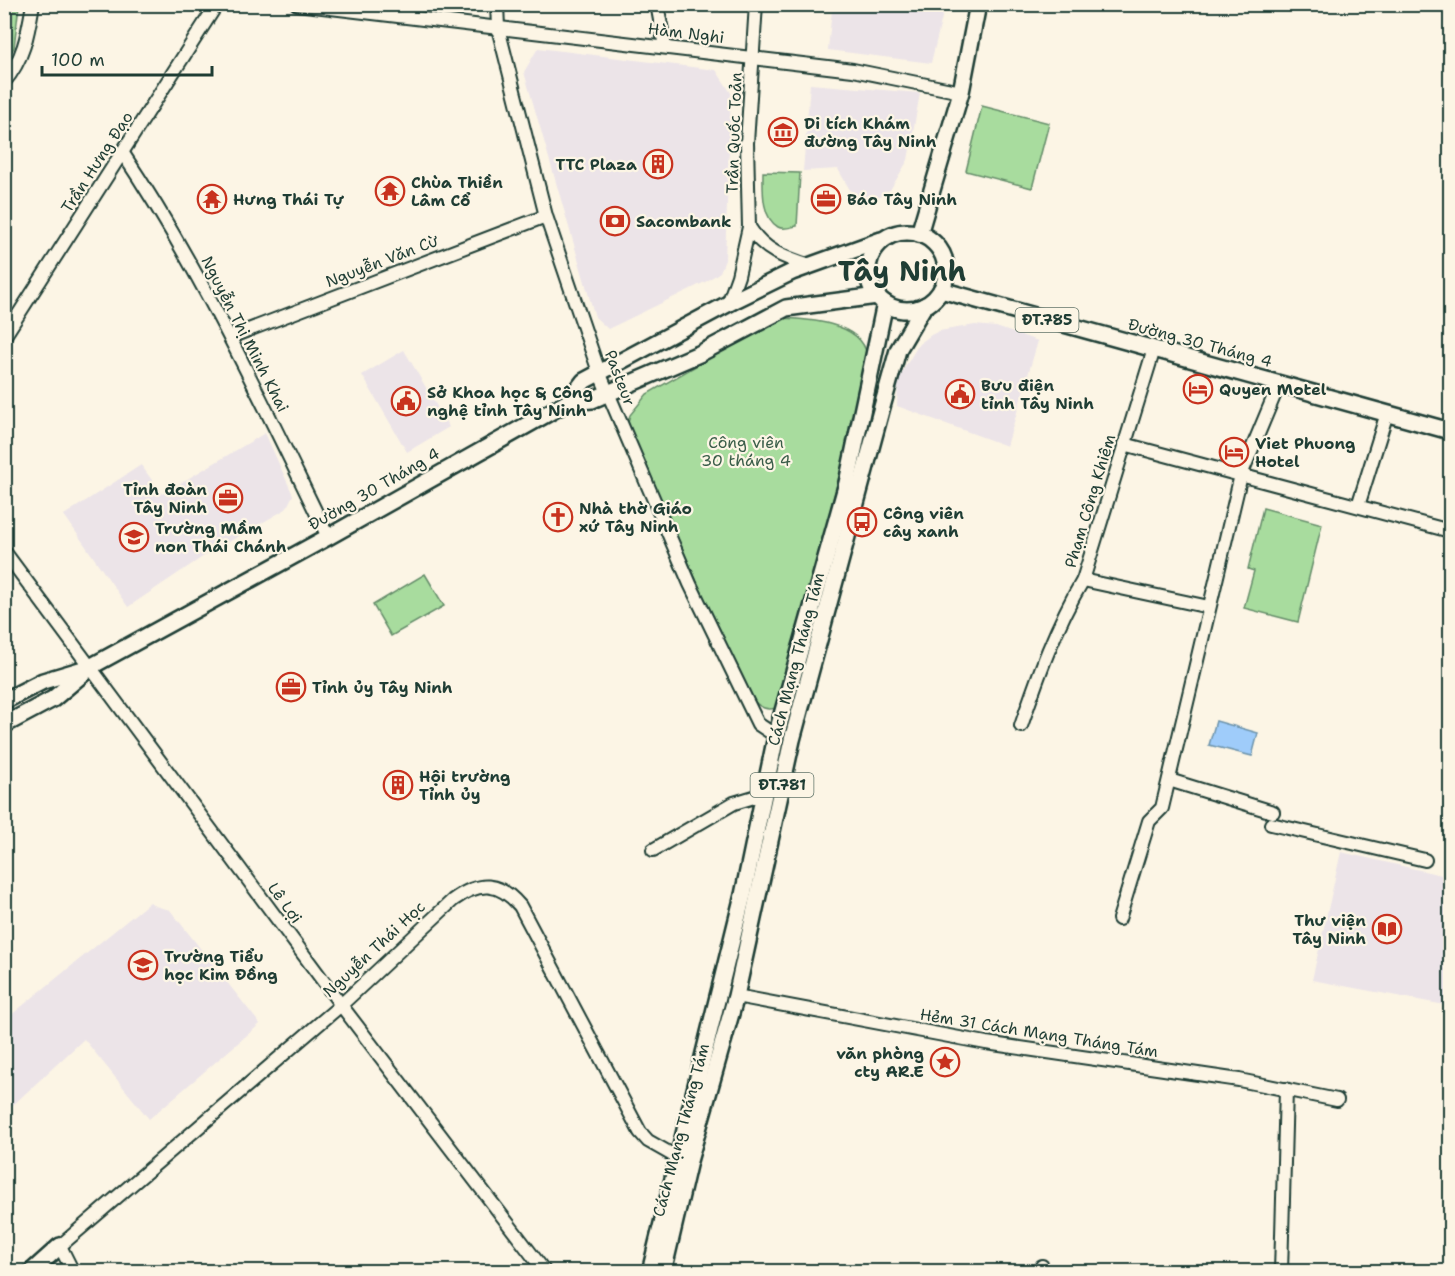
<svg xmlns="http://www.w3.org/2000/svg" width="1455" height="1276" font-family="'Shantell Sans',sans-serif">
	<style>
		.built { fill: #ece4e8 }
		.green { fill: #a8dc9e; stroke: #648c69; stroke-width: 1.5 }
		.water { fill: #9fccfa; stroke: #6c93ab; stroke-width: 1.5 }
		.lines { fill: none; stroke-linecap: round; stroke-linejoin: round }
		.minor-casing { stroke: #1f3d34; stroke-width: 16 }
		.major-casing { stroke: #1f3d34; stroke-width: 20 }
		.minor { stroke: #fcf5e5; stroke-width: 12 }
		.major { stroke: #fcf5e5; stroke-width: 15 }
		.labels { text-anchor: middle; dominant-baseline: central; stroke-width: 4.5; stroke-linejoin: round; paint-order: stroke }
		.shield { fill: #fcf5e5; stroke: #617469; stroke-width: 1.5 }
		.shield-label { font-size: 15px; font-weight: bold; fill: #1f3d34 }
		.street-label { font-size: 16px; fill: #1f3d34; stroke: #fcf5e5 }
		.poi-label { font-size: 16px; font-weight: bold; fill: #1f3d34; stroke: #fcf5e5; text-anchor: start }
		.park-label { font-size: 16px; fill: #3a5d49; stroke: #fcf5e5 }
		.town-label { font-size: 28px; font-weight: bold; fill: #1f3d34; stroke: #fcf5e5 }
	</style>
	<rect width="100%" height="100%" fill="#fcf5e5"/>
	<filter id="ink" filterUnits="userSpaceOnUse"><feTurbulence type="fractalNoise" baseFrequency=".0167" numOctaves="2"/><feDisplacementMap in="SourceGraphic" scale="12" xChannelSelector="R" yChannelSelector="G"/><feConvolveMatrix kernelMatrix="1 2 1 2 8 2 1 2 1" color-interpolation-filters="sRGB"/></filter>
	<g filter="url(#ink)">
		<g class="built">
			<polygon points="807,5 945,4 945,5 931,63 828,50 832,9"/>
			<polygon points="538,48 716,70 731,93 725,260 720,272 707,281 608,329 595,317 524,72"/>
			<polygon points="810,84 920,93 908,160 890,190 881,196 859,206 838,169 803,171"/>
			<polygon points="975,325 996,327 1038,341 1007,446 897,406 898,382 905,367 919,344 931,335 939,331"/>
			<polygon points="404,350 449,427 407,452 362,375"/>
			<polygon points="265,433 293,495 286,509 201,558 128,607 64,515 141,465 162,494"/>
			<polygon points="1341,852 1450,877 1450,1006 1312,980"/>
			<polygon points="150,902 155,906 170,910 260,1024 149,1119 84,1039 12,1106 5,1095 5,1020"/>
		</g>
		<g class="green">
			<polygon points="5,4 19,5 14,47 5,63"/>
			<polygon points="982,106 1049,123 1032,188 966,171"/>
			<path d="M763,172l37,1 -3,53c-6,1 -14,4 -19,1 -17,-10 -15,-38 -15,-55z"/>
			<path d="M779,318c26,1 82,3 88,37 1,6 -1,14 -2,19l-79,311 -10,23c-17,5 -23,-9 -32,-21l-117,-262 3,-10 17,-21z"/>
			<polygon points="1263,508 1322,524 1298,622 1244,608 1254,571 1248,569"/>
			<polygon points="425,574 444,606 391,636 373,605"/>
		</g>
		<polygon class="water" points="1216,721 1258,733 1252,756 1209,745"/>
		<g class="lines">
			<g class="minor-casing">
				<g id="minor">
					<polyline points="297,4 853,70 961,92"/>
					<polyline points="497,4 498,28 546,216 599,372 690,584 758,724 776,736"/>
					<polyline points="657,4 665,47"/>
					<path d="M4,82c20,-23 24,-49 29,-78"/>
					<path d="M122,152c81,121 142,254 206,385"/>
					<path d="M749,227c15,24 36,31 61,39"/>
					<polyline points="728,304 738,276 749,227 747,143 756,4"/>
					<polyline points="4,337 217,4"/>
					<polyline points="230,337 546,216"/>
					<polyline points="1124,444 1450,531"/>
					<polyline points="1358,506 1387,413"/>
					<polyline points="4,551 341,1005 545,1272"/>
					<polyline points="1083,580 1209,607"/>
					<path d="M1021,726c17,-50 35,-101 62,-146l71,-231"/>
					<polyline points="1169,780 1273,812"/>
					<polyline points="1271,824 1425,860"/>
					<polyline points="653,850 734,803 764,794"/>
					<polyline points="1119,919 1149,821 1162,808 1241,475 1279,384"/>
					<polyline points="736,996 986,1043 1239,1080 1337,1100"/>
					<polyline points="1042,1266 1044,1272"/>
					<path d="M73,1272l-13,-26 281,-241 112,-105c26,-19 46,-19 67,6l120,226 8,9 30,17"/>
					<polyline points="1281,1272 1286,1089"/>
				</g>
			</g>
			<g class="major-casing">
				<g id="major">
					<circle cx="907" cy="271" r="39"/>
					<polyline points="919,234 961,92 978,4"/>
					<polyline points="941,290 1450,431"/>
					<polyline points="568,402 592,400 699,354 786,308 877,296"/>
					<polyline points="4,701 43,681 90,667 328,537 568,402 584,381 737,299 792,272 881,240"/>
					<polyline points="4,725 53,699 86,671"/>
					<polyline points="31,1272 60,1246"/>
					<polyline points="650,1272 743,895 776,736 847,483 885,303"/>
					<polyline points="663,1272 689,1161 736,996 792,740 882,407 898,350 924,306"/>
				</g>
			</g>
			<use href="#minor" class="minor"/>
			<use href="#major" class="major"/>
		</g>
	</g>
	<defs>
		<g id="museum-ring" transform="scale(1.5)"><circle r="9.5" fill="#fcf5e5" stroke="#c8321e" stroke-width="1.5"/><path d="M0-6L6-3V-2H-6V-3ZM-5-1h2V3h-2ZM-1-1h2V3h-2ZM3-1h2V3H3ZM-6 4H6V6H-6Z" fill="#c8321e"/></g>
		<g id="building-ring" transform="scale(1.5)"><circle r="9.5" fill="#fcf5e5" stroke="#c8321e" stroke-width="1.5"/><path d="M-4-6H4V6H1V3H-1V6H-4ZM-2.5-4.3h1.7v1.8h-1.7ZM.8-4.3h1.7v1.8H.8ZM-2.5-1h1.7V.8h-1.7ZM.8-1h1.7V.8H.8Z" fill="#c8321e"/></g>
		<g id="temple-ring" transform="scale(1.5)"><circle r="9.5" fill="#fcf5e5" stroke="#c8321e" stroke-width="1.5"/><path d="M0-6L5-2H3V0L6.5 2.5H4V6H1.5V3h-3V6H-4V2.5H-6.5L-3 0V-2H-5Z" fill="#c8321e"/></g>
		<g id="office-ring" transform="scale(1.5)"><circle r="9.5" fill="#fcf5e5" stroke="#c8321e" stroke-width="1.5"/><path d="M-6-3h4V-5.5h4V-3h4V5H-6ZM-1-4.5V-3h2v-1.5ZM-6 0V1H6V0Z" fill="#c8321e"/></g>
		<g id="bank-ring" transform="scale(1.5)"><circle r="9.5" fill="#fcf5e5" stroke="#c8321e" stroke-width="1.5"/><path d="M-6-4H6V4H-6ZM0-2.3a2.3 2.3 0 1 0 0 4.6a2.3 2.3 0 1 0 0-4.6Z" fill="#c8321e"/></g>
		<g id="hotel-ring" transform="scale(1.5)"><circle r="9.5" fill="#fcf5e5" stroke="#c8321e" stroke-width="1.5"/><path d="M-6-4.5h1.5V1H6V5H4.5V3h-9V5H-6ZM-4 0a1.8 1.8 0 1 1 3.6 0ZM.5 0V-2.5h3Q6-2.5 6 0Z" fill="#c8321e"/></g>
		<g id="civic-ring" transform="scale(1.5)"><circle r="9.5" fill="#fcf5e5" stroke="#c8321e" stroke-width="1.5"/><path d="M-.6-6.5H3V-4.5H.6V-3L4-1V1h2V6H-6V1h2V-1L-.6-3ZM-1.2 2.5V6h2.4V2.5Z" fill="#c8321e"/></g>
		<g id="church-ring" transform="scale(1.5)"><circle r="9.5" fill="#fcf5e5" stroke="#c8321e" stroke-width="1.5"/><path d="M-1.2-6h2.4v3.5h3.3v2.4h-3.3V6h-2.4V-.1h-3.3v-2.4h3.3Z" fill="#c8321e"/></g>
		<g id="bus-ring" transform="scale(1.5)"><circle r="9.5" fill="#fcf5e5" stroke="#c8321e" stroke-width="1.5"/><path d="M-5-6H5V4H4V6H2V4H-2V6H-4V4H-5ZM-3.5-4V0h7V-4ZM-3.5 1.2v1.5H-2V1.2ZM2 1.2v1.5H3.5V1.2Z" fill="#c8321e"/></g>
		<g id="school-ring" transform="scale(1.5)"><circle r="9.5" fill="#fcf5e5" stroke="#c8321e" stroke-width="1.5"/><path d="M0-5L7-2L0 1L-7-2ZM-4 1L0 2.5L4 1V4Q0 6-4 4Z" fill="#c8321e"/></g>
		<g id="library-ring" transform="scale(1.5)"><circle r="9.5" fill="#fcf5e5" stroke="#c8321e" stroke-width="1.5"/><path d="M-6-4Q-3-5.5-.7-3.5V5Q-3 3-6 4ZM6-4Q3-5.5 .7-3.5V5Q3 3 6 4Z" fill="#c8321e"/></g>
		<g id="sight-ring" transform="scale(1.5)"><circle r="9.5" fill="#fcf5e5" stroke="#c8321e" stroke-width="1.5"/><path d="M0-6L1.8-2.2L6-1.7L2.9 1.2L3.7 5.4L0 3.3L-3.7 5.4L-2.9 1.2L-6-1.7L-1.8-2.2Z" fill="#c8321e"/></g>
	</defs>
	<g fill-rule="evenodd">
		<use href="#museum-ring" x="783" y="132"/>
		<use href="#building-ring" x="658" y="164"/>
		<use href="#temple-ring" x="390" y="191"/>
		<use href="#temple-ring" x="212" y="199"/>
		<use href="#office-ring" x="826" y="199"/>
		<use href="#bank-ring" x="615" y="221"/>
		<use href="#hotel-ring" x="1198" y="389"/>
		<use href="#civic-ring" x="960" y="394"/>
		<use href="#civic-ring" x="406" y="401"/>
		<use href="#hotel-ring" x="1234" y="452"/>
		<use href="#office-ring" x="228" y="498"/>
		<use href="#church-ring" x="558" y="517"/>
		<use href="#bus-ring" x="862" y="522"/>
		<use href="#school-ring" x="134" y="537"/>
		<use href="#office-ring" x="291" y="687"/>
		<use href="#building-ring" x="398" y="785"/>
		<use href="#library-ring" x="1387" y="929"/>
		<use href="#school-ring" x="143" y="965"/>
		<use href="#sight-ring" x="945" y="1062"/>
	</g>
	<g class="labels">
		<g class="shield">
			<rect x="1015.5" y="308" width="63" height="24" rx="4.5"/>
			<rect x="750.5" y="773" width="63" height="24" rx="4.5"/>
		</g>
		<g class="shield-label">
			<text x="1047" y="320">ĐT.785</text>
			<text x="782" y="785">ĐT.781</text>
		</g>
		<g class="street-label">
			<text transform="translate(686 33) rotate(7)">Hàm Nghi</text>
			<text transform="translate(734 133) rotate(-88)">Trần Quốc Toản</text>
			<text transform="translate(97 162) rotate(-57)">Trần Hưng Đạo</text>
			<text transform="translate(382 261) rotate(-21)">Nguyễn Văn Cừ</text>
			<text transform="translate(245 334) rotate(63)">Nguyễn Thị Minh Khai</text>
			<text transform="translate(1200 343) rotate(15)">Đường 30 Tháng 4</text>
			<text transform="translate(620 378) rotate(69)">Pasteur</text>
			<text transform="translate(374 489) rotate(-30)">Đường 30 Tháng 4</text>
			<text transform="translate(1090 501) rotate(-73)">Phạm Công Khiêm</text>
			<text transform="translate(796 659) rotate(-75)">Cách Mạng Tháng Tám</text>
			<text transform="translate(285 903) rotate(54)">Lê Lợi</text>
			<text transform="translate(374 949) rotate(-43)">Nguyễn Thái Học</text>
			<text transform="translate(1039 1033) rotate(9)">Hẻm 31 Cách Mạng Tháng Tám</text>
			<text transform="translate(681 1130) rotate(-75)">Cách Mạng Tháng Tám</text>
		</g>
		<g class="poi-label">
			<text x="804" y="123">Di tích Khám<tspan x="804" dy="18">đường Tây Ninh</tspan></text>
			<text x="637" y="164" text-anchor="end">TTC Plaza</text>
			<text x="411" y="182">Chùa Thiền<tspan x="411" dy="18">Lâm Cổ</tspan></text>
			<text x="233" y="199">Hưng Thái Tự</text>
			<text x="847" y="199">Báo Tây Ninh</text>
			<text x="636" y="221">Sacombank</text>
			<text x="981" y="385">Bưu điện<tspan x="981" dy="18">tỉnh Tây Ninh</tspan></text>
			<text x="1219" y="389">Quyen Motel</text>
			<text x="427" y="392">Sở Khoa học &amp; Công<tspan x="427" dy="18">nghệ tỉnh Tây Ninh</tspan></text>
			<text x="1255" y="443">Viet Phuong<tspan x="1255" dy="18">Hotel</tspan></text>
			<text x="207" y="489" text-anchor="end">Tỉnh đoàn<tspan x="207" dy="18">Tây Ninh</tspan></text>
			<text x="579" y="508">Nhà thờ Giáo<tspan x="579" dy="18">xứ Tây Ninh</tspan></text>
			<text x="883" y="513">Công viên<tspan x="883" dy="18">cây xanh</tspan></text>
			<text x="155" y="528">Trường Mầm<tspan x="155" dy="18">non Thái Chánh</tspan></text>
			<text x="312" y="687">Tỉnh ủy Tây Ninh</text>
			<text x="419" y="776">Hội trường<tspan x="419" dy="18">Tỉnh ủy</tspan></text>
			<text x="1366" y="920" text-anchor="end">Thư viện<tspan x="1366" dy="18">Tây Ninh</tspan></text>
			<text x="164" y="956">Trường Tiểu<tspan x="164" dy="18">học Kim Đồng</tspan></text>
			<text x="924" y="1053" text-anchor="end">văn phòng<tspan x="924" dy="18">cty AR.E</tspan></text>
		</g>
		<g class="park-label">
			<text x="746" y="442">Công viên<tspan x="746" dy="18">30 tháng 4</tspan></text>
		</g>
		<g class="town-label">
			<text x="902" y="271">Tây Ninh</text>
		</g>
	</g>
	<rect width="1455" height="1276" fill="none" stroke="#fcf5e5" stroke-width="24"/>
	<rect x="12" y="12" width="1431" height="1252" fill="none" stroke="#1f3d34" stroke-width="2" filter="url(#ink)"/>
	<path d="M42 66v9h170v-9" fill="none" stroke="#1f3d34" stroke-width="3"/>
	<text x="51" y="66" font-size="18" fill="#1f3d34" stroke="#fcf5e5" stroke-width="4.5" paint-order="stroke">100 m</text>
</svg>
